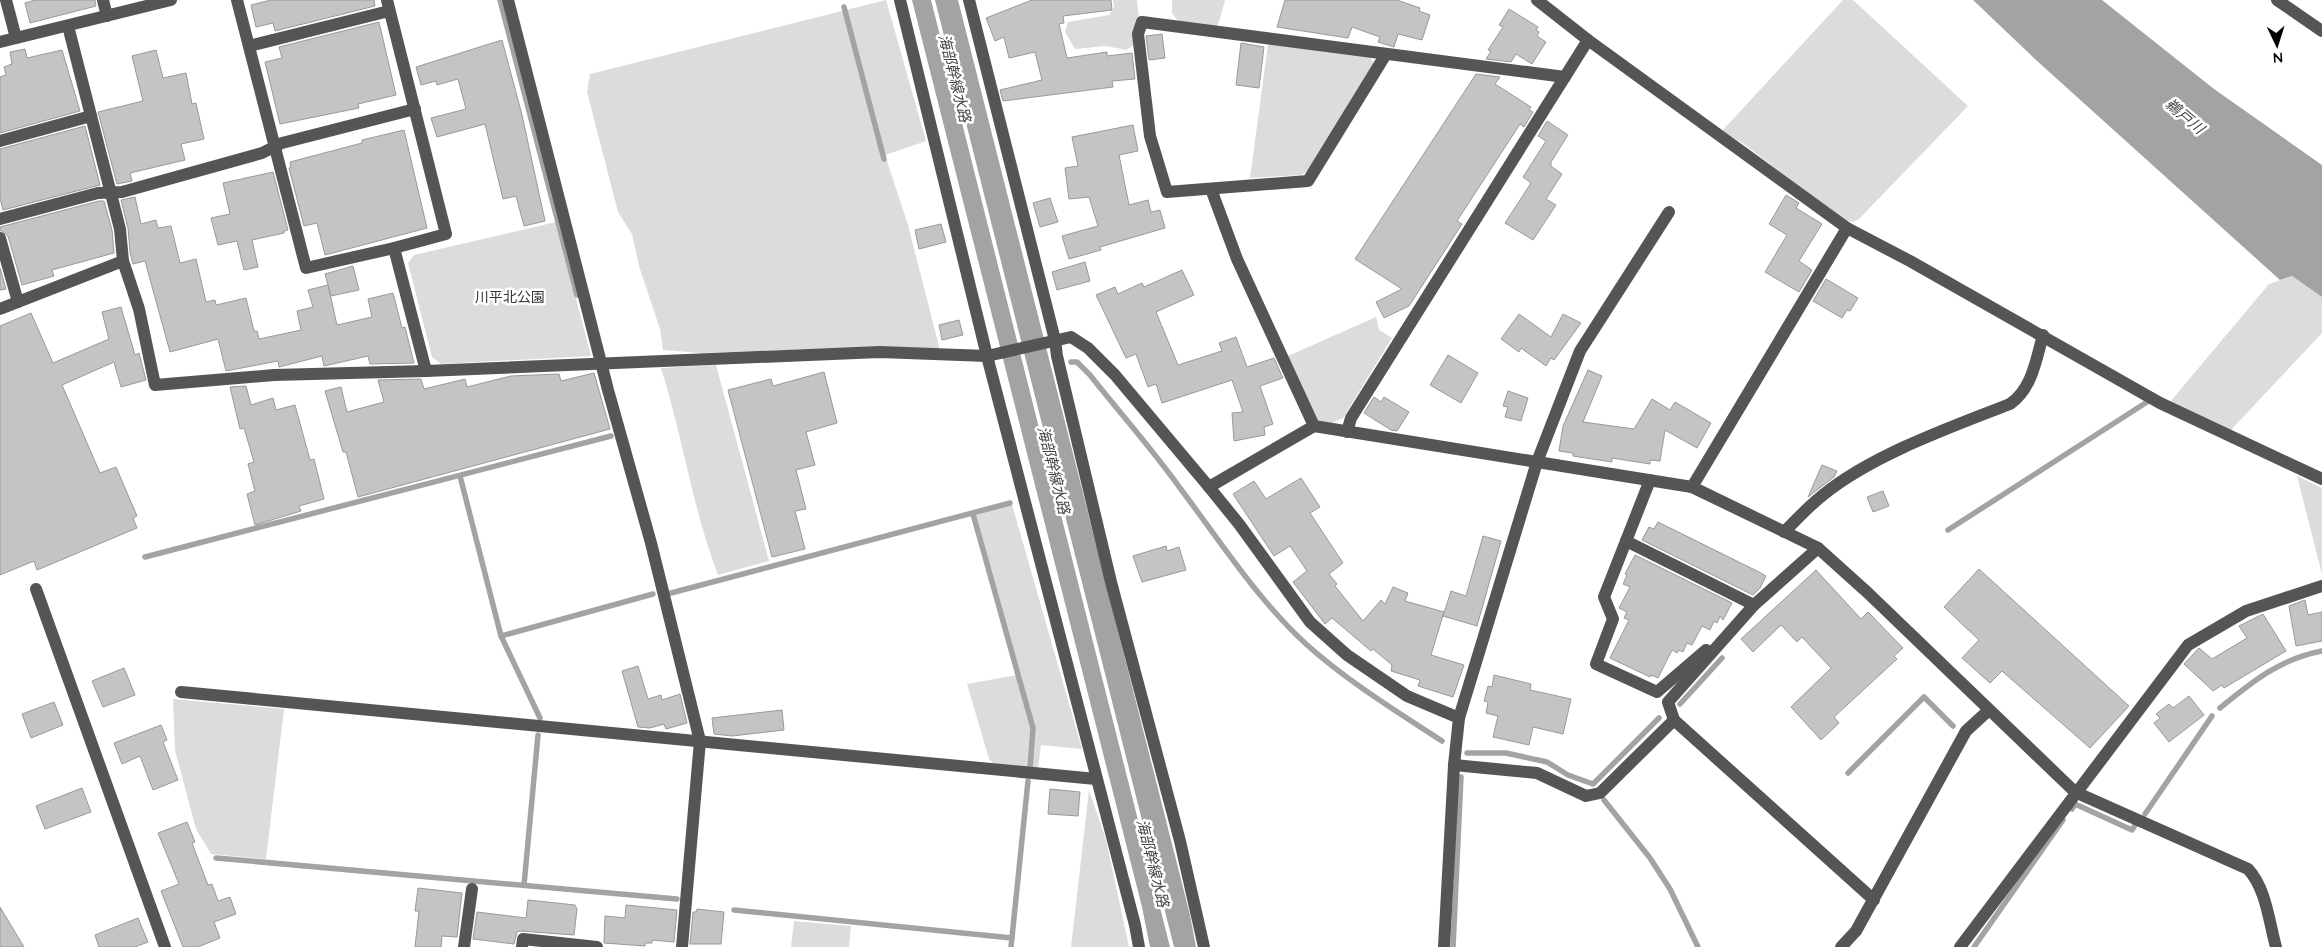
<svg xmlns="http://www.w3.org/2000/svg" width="2322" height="947" font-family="Quicksand,'Noto Sans JP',sans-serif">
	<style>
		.green { fill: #dcdcdc }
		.water { fill: #a3a3a3 }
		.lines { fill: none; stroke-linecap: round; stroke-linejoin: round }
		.stream { stroke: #a3a3a3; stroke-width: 5.5 }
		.building { fill: #c4c4c4; stroke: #999 }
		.minor { stroke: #555; stroke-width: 12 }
		.labels { text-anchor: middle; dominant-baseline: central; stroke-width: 5; stroke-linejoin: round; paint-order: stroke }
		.park-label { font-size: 14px; fill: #333; stroke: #fff }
		.water-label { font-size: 15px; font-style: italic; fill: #444; stroke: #fff }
	</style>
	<rect width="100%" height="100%" fill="#fff"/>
	<g class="green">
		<polygon points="886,0 926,141 885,155 908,225 940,350 876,347 700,353 663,350 660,329 639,266 632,234 618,212 587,92 590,74"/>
		<polygon points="1113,0 1137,0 1139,19 1134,45 1126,50 1106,46 1075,49 1065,32 1068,22 1109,15 1114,7"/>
		<polygon points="1172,0 1225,0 1218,25 1206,29 1182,26 1172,13"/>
		<polygon points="1843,0 1853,0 1968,106 1859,219 1853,222 1843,220 1744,144 1722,131"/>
		<polygon points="1268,44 1370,57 1374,64 1308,171 1301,175 1250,178"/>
		<polygon points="556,222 591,356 441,364 432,357 408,263 414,255"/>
		<polygon points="2292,276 2322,297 2322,333 2230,431 2170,402 2269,284"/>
		<polygon points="1376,317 1379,330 1392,338 1343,418 1331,423 1316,420 1288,356"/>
		<path d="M716,365l53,196 -51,14c-26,-68 -35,-138 -57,-207z"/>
		<polygon points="2297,476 2322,488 2322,574"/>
		<polygon points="1011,501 1082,749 1041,745 1037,775 996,767 989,759 967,684 1017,675 971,513"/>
		<polygon points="173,699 284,709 266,859 211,854 196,829 175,750"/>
		<polygon points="1089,790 1106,840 1129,947 1071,947"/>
		<polygon points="794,921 851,926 849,947 791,947"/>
	</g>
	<g class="water">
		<polygon points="912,0 931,0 1170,947 1150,947 1142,907"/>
		<polygon points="935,0 958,0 1190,915 1196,947 1174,947"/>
		<polygon points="1973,0 2102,0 2214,89 2322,165 2322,297 2292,276 2280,280 2036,60"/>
	</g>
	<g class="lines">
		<g class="stream">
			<polyline points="500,0 577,295"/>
			<polyline points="844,7 884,159"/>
			<path d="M1071,362h6l13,13c30,38 62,74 90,113 40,53 77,111 126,156 41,37 90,67 136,97"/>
			<polyline points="460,476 501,636 540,718"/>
			<polyline points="973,514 1033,728 1030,769"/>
			<polyline points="1948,530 2147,402"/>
			<polyline points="145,557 611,436"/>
			<polyline points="671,593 1010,503"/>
			<polyline points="501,636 653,594"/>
			<polyline points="1680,704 1722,658"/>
			<path d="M2220,708c33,-27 60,-49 102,-57"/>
			<polyline points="1467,753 1506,753 1547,762 1568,775 1593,784 1659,718"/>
			<polyline points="1848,773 1924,697 1953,726"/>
			<polyline points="1604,800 1650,858 1670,889 1698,947"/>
			<polyline points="2072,809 2075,804 2132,830 2135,825"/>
			<polyline points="2145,814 2212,716"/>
			<polyline points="216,858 677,899"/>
			<polyline points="524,885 538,735"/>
			<polyline points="734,910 1012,938"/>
			<polyline points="1011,947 1028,781"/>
			<polyline points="1453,947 1461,777"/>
			<polyline points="1974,947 2063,820"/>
		</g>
	</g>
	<g class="building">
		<polygon points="35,0 95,0 96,6 30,23 25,3"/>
		<polygon points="271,0 374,0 375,6 275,31 273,23 256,27 251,5"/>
		<polygon points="1032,0 1111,0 1112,10 1063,16 1064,23 1059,24 1067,58 1107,52 1107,56 1132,53 1135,79 1112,81 1113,87 1003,101 1000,90 1042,80 1035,52 1009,58 1004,37 995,41 986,18"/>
		<polygon points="1285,0 1397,0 1420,8 1419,11 1430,15 1422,40 1398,34 1394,47 1378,42 1380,37 1352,27 1348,38 1277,27"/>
		<polygon points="1509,9 1538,27 1536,30 1539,32 1537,36 1546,42 1532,64 1516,54 1511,62 1486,59 1491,51 1488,50 1503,27 1499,25"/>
		<polygon points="379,22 396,95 358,104 359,108 280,124 265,62 282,58 279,47"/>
		<polygon points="1162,34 1165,58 1149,60 1146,36"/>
		<polygon points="502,40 522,115 545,221 524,226 516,196 503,199 485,124 437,137 431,118 466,109 458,79 437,85 436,81 421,85 416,67"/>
		<polygon points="1241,43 1264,47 1259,88 1236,85"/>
		<polygon points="25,49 27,58 62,50 80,111 0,133 0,77 6,75 4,67 12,64 10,52"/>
		<polygon points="156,50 163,78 186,73 192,104 196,103 204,139 181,144 185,160 130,173 132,181 117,184 98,112 143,101 132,56"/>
		<polygon points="1476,74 1500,77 1495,84 1531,107 1529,110 1533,112 1524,127 1520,124 1457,221 1462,224 1409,306 1384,318 1376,302 1402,289 1355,259"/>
		<polygon points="1547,121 1568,135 1551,162 1551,166 1562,174 1546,199 1556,205 1533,240 1505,223 1531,183 1523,177 1546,141 1538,136"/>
		<polygon points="1133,125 1138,151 1119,155 1129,205 1148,200 1151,212 1160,210 1165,228 1100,247 1101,250 1069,259 1062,236 1098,226 1089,197 1069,199 1065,168 1078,166 1072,137"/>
		<polygon points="85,126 100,185 3,210 0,198 0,149"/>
		<polygon points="404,130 427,228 325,255 317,223 304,226 289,168 291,167 290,162 362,143 362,140"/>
		<polygon points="273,172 288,230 284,231 284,233 252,240 258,267 244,270 237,241 218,245 211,218 230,214 223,183"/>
		<polygon points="1786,195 1799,203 1796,208 1822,224 1799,261 1812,270 1799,292 1765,272 1787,235 1769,224"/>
		<polygon points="135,197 141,224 156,220 158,228 171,226 180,263 196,259 206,302 215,300 216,305 246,298 254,331 257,331 259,339 301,330 297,311 313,307 308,290 328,285 337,325 372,317 368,299 393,293 402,328 405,327 414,363 370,364 368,356 324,366 322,356 279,367 278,361 226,371 218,339 170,352 145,261 133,264 130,252 128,228 121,200"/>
		<polygon points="1050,198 1058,222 1040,227 1033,203"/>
		<polygon points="99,201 104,201 112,230 114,253 52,270 54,276 22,285 8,236 0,230 0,227"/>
		<polygon points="941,224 946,242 919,249 915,230"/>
		<polygon points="1085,262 1090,281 1057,290 1052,272"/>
		<polygon points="353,266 359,290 331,296 325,274"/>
		<polygon points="0,268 6,289 0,290"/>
		<polygon points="1182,270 1194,295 1156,312 1178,365 1222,351 1219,343 1236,337 1247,367 1274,358 1283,378 1260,386 1273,424 1264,427 1265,435 1234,441 1232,413 1243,412 1232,380 1162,403 1156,384 1148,387 1136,354 1126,358 1096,295 1115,287 1118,294 1142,283 1144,287"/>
		<polygon points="1826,279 1858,298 1850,311 1847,310 1842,318 1813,301"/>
		<polygon points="121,307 135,355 139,353 146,380 121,387 114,362 62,385 100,473 116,467 137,516 133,518 137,528 37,570 34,561 0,575 0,326 31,313 53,363 109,339 102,312"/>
		<polygon points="1519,314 1551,337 1563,314 1581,323 1554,360 1551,358 1546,366 1521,348 1519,352 1501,339"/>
		<polygon points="959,320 963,335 942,340 939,325"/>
		<polygon points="1448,355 1478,373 1461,403 1430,385"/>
		<polygon points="1588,370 1602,376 1583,422 1634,429 1652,399 1670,410 1675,402 1711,423 1697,448 1665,430 1660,461 1650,460 1650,464 1612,458 1612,462 1573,456 1573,453 1559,451 1563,426"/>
		<polygon points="824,372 837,423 806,432 815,465 796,470 806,509 795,511 805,549 772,557 728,390 771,379 773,386"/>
		<polygon points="594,373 610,429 358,497 346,452 343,452 325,391 341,387 347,412 384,402 378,380 421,379 424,389 465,379 467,387 511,376 559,374 561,381"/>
		<polygon points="246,386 251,405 273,398 276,410 295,405 310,460 314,459 324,499 299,506 301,511 255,525 247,494 255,491 248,464 254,462 244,428 240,429 230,387"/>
		<polygon points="1508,391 1528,398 1521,421 1505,417 1508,407 1503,406"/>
		<polygon points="1374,397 1381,402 1384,397 1409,412 1397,431 1391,430 1364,413"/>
		<polygon points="1822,465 1837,471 1834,477 1808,497"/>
		<polygon points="1301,478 1320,507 1310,513 1343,563 1329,574 1337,584 1335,586 1363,621 1381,600 1385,604 1393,587 1408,593 1405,601 1444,612 1431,655 1464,665 1453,697 1418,686 1420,680 1391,671 1392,665 1373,649 1371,651 1332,618 1325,624 1293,582 1307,571 1290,546 1274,556 1233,494 1254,481 1266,499"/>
		<polygon points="1883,491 1889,506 1873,512 1867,497"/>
		<polygon points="1658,522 1759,572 1766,576 1760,588 1753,595 1642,540 1649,527 1654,529"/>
		<polygon points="1483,536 1501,541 1477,626 1443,616 1451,591 1466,596"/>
		<polygon points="1166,546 1167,551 1179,547 1186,570 1142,582 1133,556"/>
		<polygon points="1635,555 1732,603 1723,620 1720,616 1717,623 1714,621 1710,630 1702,626 1692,645 1687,643 1683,652 1679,650 1677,653 1672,650 1658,678 1651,675 1650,677 1610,658 1629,620 1624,618 1627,612 1619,608 1630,587 1623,584 1627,575 1625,574"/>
		<polygon points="1979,569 2129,706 2090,748 2002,671 1990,683 1962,658 1979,640 1944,607"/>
		<polygon points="1816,570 1861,619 1868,612 1903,648 1894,656 1897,659 1834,717 1839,723 1821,740 1791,707 1831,668 1802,637 1797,642 1781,625 1753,652 1741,639"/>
		<polygon points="2305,600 2308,615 2322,612 2322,641 2296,646 2289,606"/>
		<polygon points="2263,614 2286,651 2224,688 2222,685 2213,691 2184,664 2199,648 2212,659 2247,638 2239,626"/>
		<polygon points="638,666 648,699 661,695 662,700 680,694 687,723 666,729 664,724 650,728 638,727 622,671"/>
		<polygon points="124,668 135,695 103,707 92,681"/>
		<polygon points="1494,675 1531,684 1530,690 1571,699 1563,734 1533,727 1529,745 1493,737 1498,716 1486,713 1488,702 1484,701 1488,686 1492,687"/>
		<polygon points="2189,696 2204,715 2169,742 2154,723 2160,718 2156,714 2169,704 2173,708"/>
		<polygon points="54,702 63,725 31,738 22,714"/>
		<polygon points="782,710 784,730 732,736 714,734 712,718"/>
		<polygon points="161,725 167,740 163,742 178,780 153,790 140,756 122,764 114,743"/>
		<polygon points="82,788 91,812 45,829 36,806"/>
		<polygon points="1050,789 1080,792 1078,816 1048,814"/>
		<polygon points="187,822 195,842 192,843 208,885 212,884 218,901 230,897 236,914 214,922 220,938 198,947 183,947 161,891 179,884 158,833"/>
		<polygon points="418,888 462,893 457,937 442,936 441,947 415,947 419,911 415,911"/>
		<polygon points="528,900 575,905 577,909 574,935 520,931 517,932 514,944 473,939 477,912 526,918"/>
		<polygon points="626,905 677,910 674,942 652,940 652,943 645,943 645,946 604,943 605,916 625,918"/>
		<polygon points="0,907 24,947 0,947"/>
		<polygon points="697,909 724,912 721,944 690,944 693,912 696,912"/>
		<polygon points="138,918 148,942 135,947 99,947 95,935"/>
	</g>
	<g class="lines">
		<g class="minor">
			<polyline points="6,0 16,38"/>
			<polyline points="103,0 107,16"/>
			<polyline points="237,0 306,268 394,248"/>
			<polyline points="387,0 446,234 394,248 426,371"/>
			<polyline points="508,0 608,390 651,543 700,741 682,947"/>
			<polyline points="900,0 987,356 1135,925 1139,947"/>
			<polyline points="969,0 1055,340 1057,356 1111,582 1180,841 1204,947"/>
			<polyline points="1537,0 1588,40 1847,228 1910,261 2160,403 2322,479"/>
			<polyline points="2277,0 2322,31"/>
			<polyline points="68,26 120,229 123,261"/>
			<polyline points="0,42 171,0"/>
			<polyline points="249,46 389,11"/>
			<polyline points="1386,54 1308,181 1167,192 1150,136 1138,34 1142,22 1565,77"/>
			<polyline points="0,141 91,116"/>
			<polyline points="1211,189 1237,259 1314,426"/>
			<polyline points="0,219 98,193 122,192 262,153 282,143 415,109"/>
			<polyline points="0,238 18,302"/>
			<polyline points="0,309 123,261 139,309 155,385 274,375 426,371 880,352 987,356 1071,337 1088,348 1115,375 1209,487 1239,524 1310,622 1347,655 1407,696 1459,718 1454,765 1444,947"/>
			<polyline points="1347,432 1351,418 1588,40"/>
			<polyline points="1650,480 1604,597 1613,619 1596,664 1657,692 1706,650"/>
			<path d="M1209,487l105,-61 378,61 126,61 50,45 207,199 173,77c18,19 21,53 28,78"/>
			<polyline points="1692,487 1847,228"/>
			<path d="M1784,532c13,-13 25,-26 39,-37 49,-40 128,-68 187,-91 22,-15 26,-44 33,-69"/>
			<polyline points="1626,541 1754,605"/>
			<polyline points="36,589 165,947"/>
			<polyline points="181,692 1096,779"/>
			<polyline points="1459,718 1537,462 1580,351 1669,212"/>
			<polyline points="1674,720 1874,900"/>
			<polyline points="1454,765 1537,773 1586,796 1600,793 1674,720 1668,702 1754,605 1818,548"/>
			<polyline points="464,947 472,889"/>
			<polyline points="522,947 523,939 597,947"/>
			<polyline points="1841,947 1856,931 1966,731 1989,710"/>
			<polyline points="1960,947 2188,645 2246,611 2322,586"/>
		</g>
	</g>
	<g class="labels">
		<g class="park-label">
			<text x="510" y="297">川平北公園</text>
		</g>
		<g class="water-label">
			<text transform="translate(955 78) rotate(76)">海部幹線水路</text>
			<text transform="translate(2185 116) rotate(40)">鵜戸川</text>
			<text transform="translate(1054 470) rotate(76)">海部幹線水路</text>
			<text transform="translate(1153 863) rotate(76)">海部幹線水路</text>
		</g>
	</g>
	<g transform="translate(2277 45) rotate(176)" stroke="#ffffff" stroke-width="4" paint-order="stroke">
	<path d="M0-4L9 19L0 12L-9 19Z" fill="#000000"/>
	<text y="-8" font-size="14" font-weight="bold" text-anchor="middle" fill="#000000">N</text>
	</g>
</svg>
